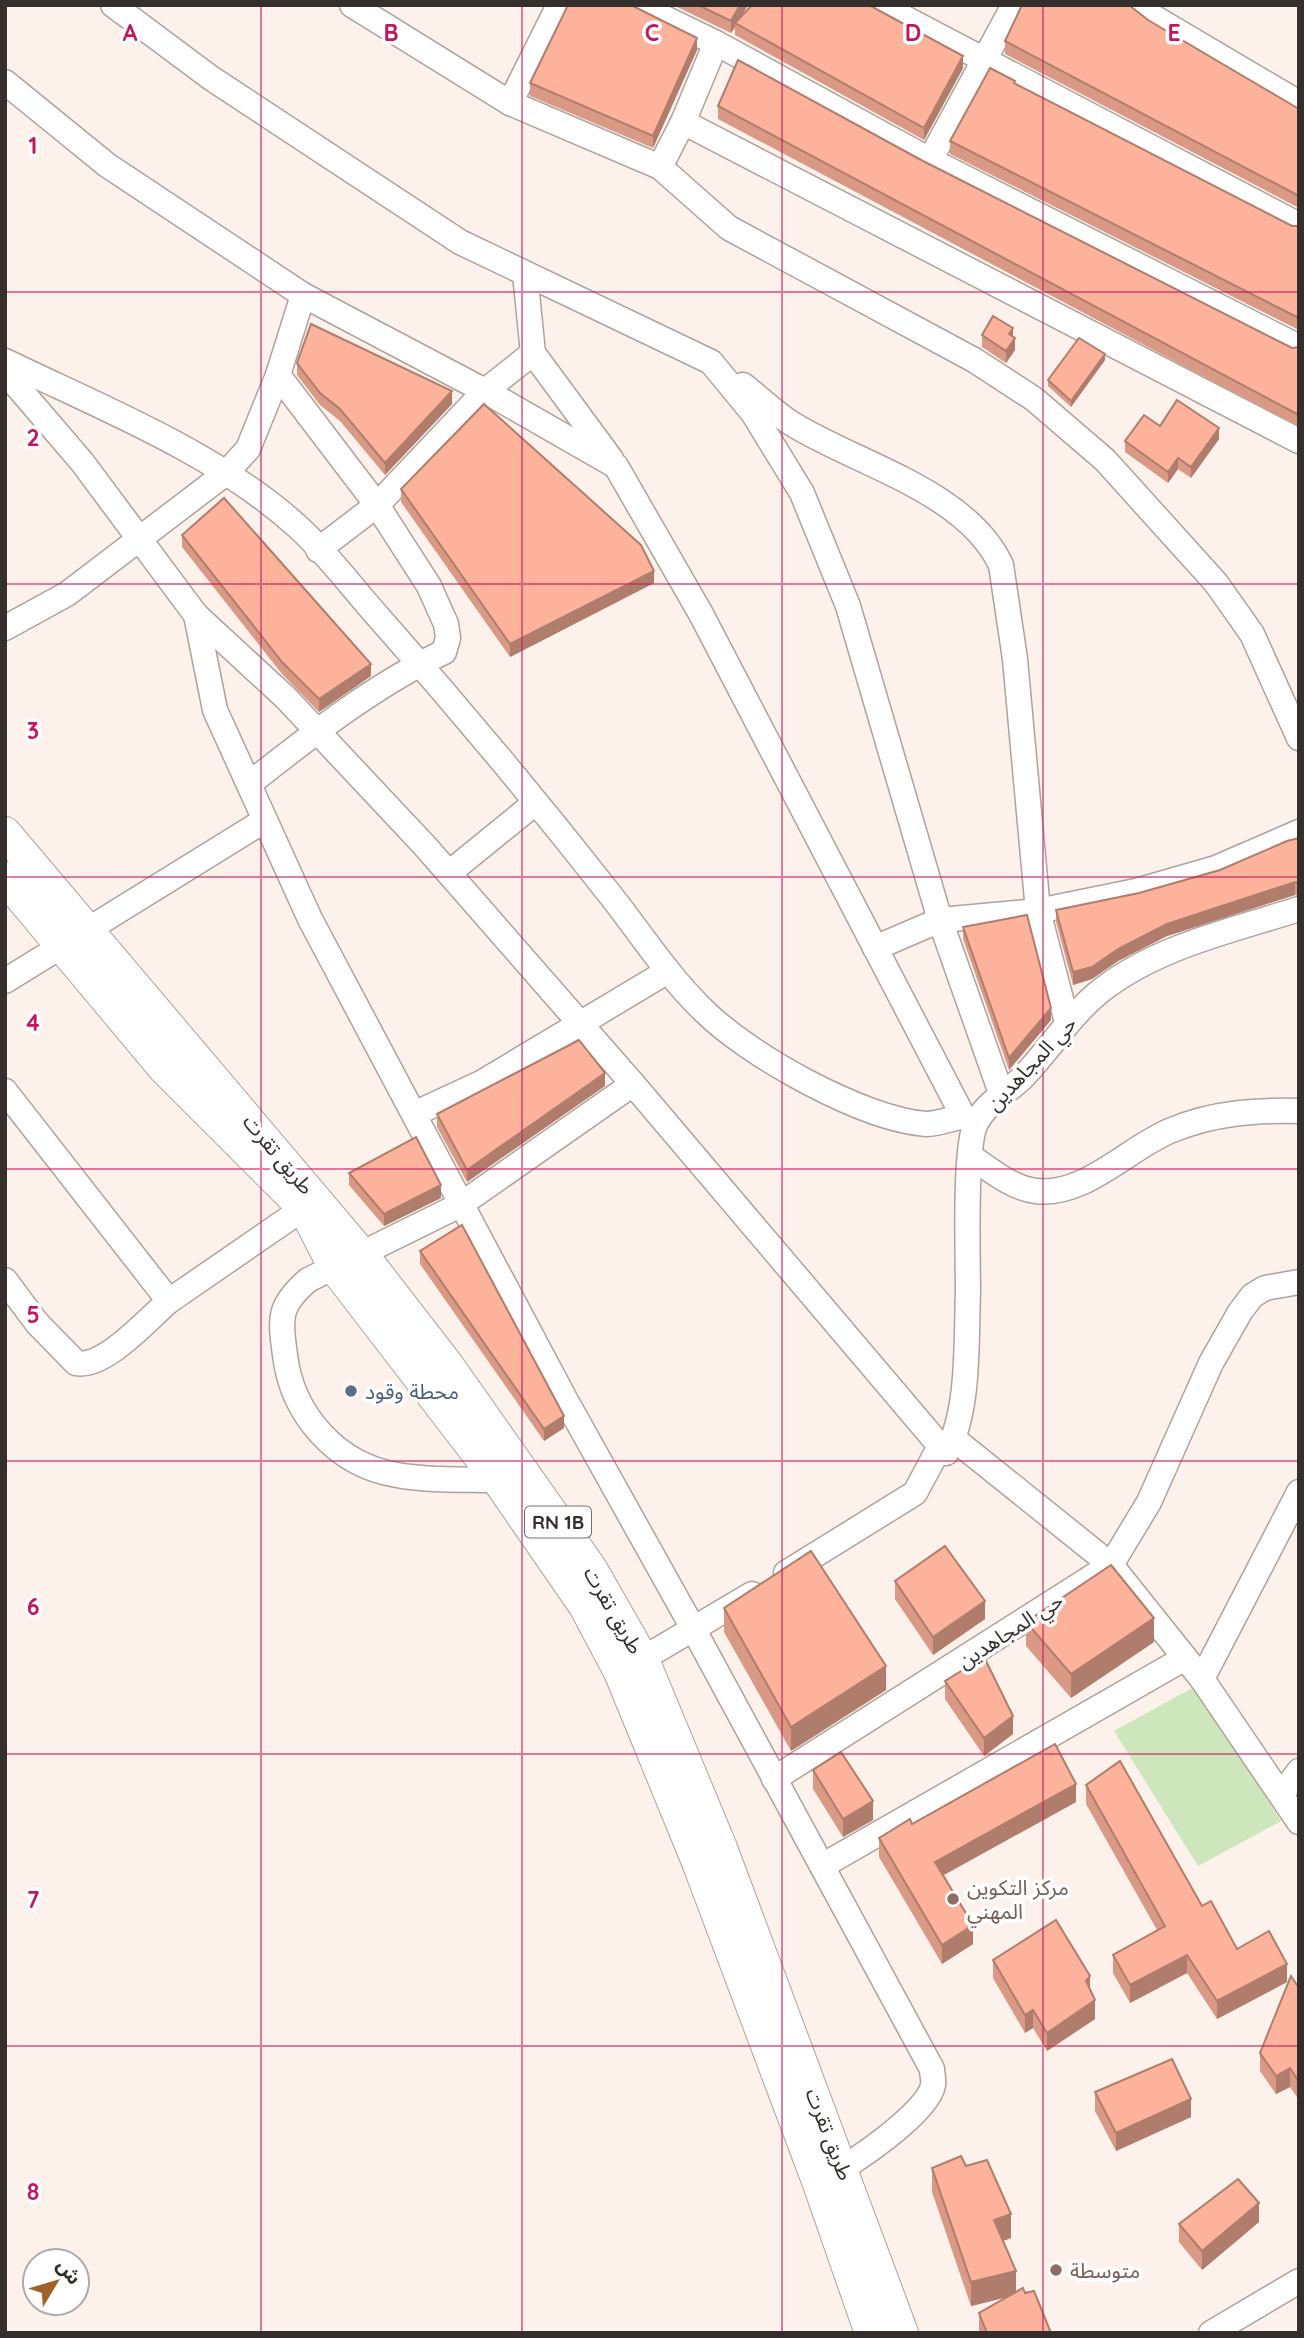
<svg xmlns="http://www.w3.org/2000/svg" width="1304" height="2338" font-family="Quicksand,'Noto Sans Arabic',sans-serif">
	<style>
		.garden { fill: #cde6bc }
		.lines { fill: none; stroke-linecap: round; stroke-linejoin: round }
		.minor-casing { stroke: #ada39c; stroke-width: 27 }
		.major-casing { stroke: #ada39c; stroke-width: 34 }
		.minor { stroke: #fff; stroke-width: 24 }
		.major { stroke: #fff; stroke-width: 32 }
		.wall { fill: #d99985 }
		.shaded-wall { fill: #b07d6c }
		.building { fill: #fcb29b; stroke: #b07d6c; stroke-width: 2 }
		.grid { fill: none; stroke: #c2185b; stroke-width: 2; stroke-opacity: 0.55 }
		.service-dot { fill: #5c6f8a; stroke: #fff; stroke-width: 2.5 }
		.education-dot { fill: #8d6e63; stroke: #fff; stroke-width: 2.5 }
		.labels { text-anchor: middle; dominant-baseline: central; stroke-width: 7; stroke-linejoin: round; paint-order: stroke }
		.shield { fill: #fff; stroke: #716d6c; stroke-width: 2 }
		.shield-label { font-size: 19px; font-weight: bold; fill: #342f2d }
		.street-label { font-size: 21px; fill: #342f2d; stroke: #fff }
		.service-label { font-size: 21px; fill: #4e5e75; stroke: #fff; text-anchor: start }
		.education-label { font-size: 21px; fill: #785e54; stroke: #fff; text-anchor: start }
		.grid-label { font-size: 23px; text-anchor: middle; font-weight: bold; fill: #c2185b; stroke: #fff; stroke-width: 7; stroke-linejoin: round; paint-order: stroke }
	</style>
	<rect width="100%" height="100%" fill="#fdf2eb"/>
	<polygon class="garden" points="1194,1687 1281,1821 1198,1866 1114,1731"/>
	<g class="lines">
		<g class="minor-casing">
			<g id="minor">
				<polyline points="113,5 211,78 460,242 711,362 753,413 802,493 848,606 940,920 1001,1093"/>
				<polyline points="352,5 510,103 660,167 729,228 974,360 1034,399 1105,460 1216,583 1252,634 1299,738"/>
				<polyline points="638,5 716,43 930,160 1299,347"/>
				<polyline points="880,5 1299,225"/>
				<polyline points="1133,5 1299,103"/>
				<polyline points="5,82 107,165 303,295 485,391 616,466 701,614 963,1116 975,1123"/>
				<polyline points="510,103 559,5"/>
				<polyline points="683,122 1299,441"/>
				<polyline points="930,160 1014,5"/>
				<polyline points="660,167 683,122 716,43"/>
				<polyline points="525,274 533,353 611,459"/>
				<path d="M5,361c97,47 211,92 292,165 30,27 56,63 84,94 78,88 154,179 227,272 31,39 59,83 95,118 45,45 159,109 223,114 11,0 25,-5 37,-8"/>
				<path d="M5,372l77,90 114,153 90,83 139,148 208,238 313,369c24,-41 20,-114 22,-161 0,-33 -4,-146 8,-169 10,-20 30,-30 45,-44 29,-29 49,-65 82,-90 56,-43 130,-59 196,-80"/>
				<path d="M743,385c17,13 33,29 51,40 66,40 173,67 207,140l14,94 23,252 29,111"/>
				<polyline points="318,550 377,505 485,391 533,353"/>
				<path d="M196,615l19,95 95,209 255,480 129,231 238,439c0,5 2,11 1,16 -4,27 -83,81 -108,93"/>
				<polyline points="5,628 67,594 226,473 248,449 278,375 303,295"/>
				<path d="M249,784c61,-48 124,-98 195,-132l4,-14 -2,-14 -17,-38 -52,-81 -99,-130"/>
				<polyline points="449,873 535,803"/>
				<polyline points="875,948 940,920 1038,911 1136,891 1216,868 1299,832"/>
				<polyline points="5,981 265,820"/>
				<polyline points="5,1091 169,1301 304,1208"/>
				<polyline points="414,1114 481,1083 668,971"/>
				<path d="M970,1156c20,13 41,32 66,35 49,6 93,-44 136,-61 41,-17 83,-20 127,-19"/>
				<path d="M5,1280l32,43 39,40c28,6 72,-44 93,-62"/>
				<polyline points="954,1439 1111,1565 1202,1679 1299,1822"/>
				<path d="M509,1478l-11,2c-33,-1 -69,1 -101,-5 -61,-10 -105,-61 -112,-120 -5,-37 -7,-49 23,-75l152,-75 173,-121"/>
				<polyline points="786,1573 915,1493 939,1448"/>
				<polyline points="627,1668 752,1594"/>
				<polyline points="1202,1679 1299,1492"/>
				<polyline points="774,1779 1111,1565 1149,1502 1211,1363 1240,1312 1252,1296 1265,1288 1299,1282"/>
				<polyline points="1281,1795 1299,1771"/>
				<polyline points="822,1866 1185,1658"/>
				<polyline points="1211,2333 1299,2281"/>
			</g>
		</g>
		<g class="major-casing">
			<g id="major">
				<polyline points="5,833 363,1256 448,1366 591,1569 643,1660 721,1848 902,2333"/>
				<polyline points="5,878 164,1068 304,1208 335,1268 498,1480 585,1606 620,1672 698,1862 818,2181 871,2333"/>
			</g>
		</g>
		<use href="#minor" class="minor"/>
		<use href="#major" class="major"/>
	</g>
	<g class="wall">
		<polygon points="673,5 748,5 740,17 963,68 924,140 735,35 735,27 731,33"/>
		<polygon points="1148,20 1299,109 1299,208 1005,54 1005,41"/>
		<polygon points="697,50 653,148 530,96 530,83"/>
		<polygon points="1015,84 1292,226 1299,226 1299,330 950,154 950,141"/>
		<polygon points="718,106 923,161 1292,348 1299,347 1299,427 718,119"/>
		<polygon points="982,335 1013,336 1015,350 1006,363 982,347"/>
		<polygon points="1105,360 1071,407 1048,386 1048,380"/>
		<polygon points="297,363 452,404 385,475 340,421 320,405 297,375"/>
		<polygon points="1160,426 1219,439 1191,478 1178,469 1168,483 1125,452 1125,441"/>
		<polygon points="401,489 654,583 510,657 401,502"/>
		<polygon points="182,535 371,676 319,712 282,674 182,547"/>
		<polygon points="1299,838 1299,896 1295,895 1167,936 1118,961 1092,979 1073,985 1056,922 1056,910 1139,893 1220,870"/>
		<polygon points="963,927 1051,1020 1009,1070 963,939"/>
		<polygon points="605,1086 467,1182 437,1127 437,1114"/>
		<polygon points="349,1173 441,1198 384,1226 349,1185"/>
		<polygon points="420,1251 564,1428 544,1441 420,1264"/>
		<polygon points="895,1581 985,1619 933,1655 895,1599"/>
		<polygon points="724,1608 886,1690 791,1751 724,1632"/>
		<polygon points="1026,1622 1154,1642 1071,1698 1026,1646"/>
		<polygon points="945,1681 1013,1734 984,1756 945,1699"/>
		<polygon points="813,1770 873,1820 843,1837 813,1789"/>
		<polygon points="1086,1785 1202,1906 1237,1949 1287,1982 1217,2019 1187,1973 1130,2003 1113,1973 1113,1955 1157,1930 1086,1804"/>
		<polygon points="1076,1802 943,1875 973,1944 942,1964 879,1857 879,1838 912,1824"/>
		<polygon points="993,1960 1090,1991 1095,2019 1047,2051 1033,2028 1025,2033 993,1978"/>
		<polygon points="1299,1988 1299,2100 1290,2087 1276,2094 1260,2071 1260,2053"/>
		<polygon points="1095,2092 1191,2117 1116,2151 1095,2111"/>
		<polygon points="932,2168 1011,2238 1003,2241 1016,2293 1025,2293 1051,2333 979,2333 979,2313 1007,2297 971,2306 932,2192"/>
		<polygon points="1259,2222 1202,2270 1179,2242 1179,2224"/>
	</g>
	<g class="shaded-wall">
		<polygon points="740,5 748,5 737,24 735,23 735,27 731,33 731,21"/>
		<polygon points="697,38 697,50 653,148 653,136"/>
		<polygon points="963,56 963,68 924,140 924,128"/>
		<polygon points="1013,328 1013,340 1015,338 1015,350 1006,363 1006,351 1009,334"/>
		<polygon points="1105,354 1105,360 1071,407 1071,401"/>
		<polygon points="452,391 452,404 385,475 385,463"/>
		<polygon points="1219,428 1219,439 1191,478 1191,467"/>
		<polygon points="1178,458 1178,469 1168,483 1168,472"/>
		<polygon points="654,571 654,583 510,657 510,644"/>
		<polygon points="371,664 371,676 319,712 319,699"/>
		<polygon points="1295,882 1295,895 1167,936 1118,961 1092,979 1073,985 1073,972 1167,924"/>
		<polygon points="1051,1008 1051,1020 1009,1070 1009,1058"/>
		<polygon points="605,1073 605,1086 467,1182 467,1170"/>
		<polygon points="441,1185 441,1198 384,1226 384,1214"/>
		<polygon points="564,1416 564,1428 544,1441 544,1429"/>
		<polygon points="985,1601 985,1619 933,1655 933,1637"/>
		<polygon points="1154,1618 1154,1642 1071,1698 1071,1674"/>
		<polygon points="886,1666 886,1690 791,1751 791,1727"/>
		<polygon points="1013,1716 1013,1734 984,1756 984,1738"/>
		<polygon points="1076,1784 1076,1802 935,1880 935,1862"/>
		<polygon points="873,1801 873,1820 843,1837 843,1819"/>
		<polygon points="973,1925 973,1944 942,1964 942,1945"/>
		<polygon points="1187,1955 1187,1973 1130,2003 1130,1985"/>
		<polygon points="1287,1964 1287,1982 1217,2019 1217,2001"/>
		<polygon points="1090,1976 1090,1994 1086,1981"/>
		<polygon points="1095,2000 1095,2019 1047,2051 1047,2033"/>
		<polygon points="1033,2010 1033,2028 1025,2033 1025,2015"/>
		<polygon points="1290,2068 1290,2087 1276,2094 1276,2076"/>
		<polygon points="1191,2099 1191,2117 1116,2151 1116,2133"/>
		<polygon points="1259,2203 1259,2222 1202,2270 1202,2251"/>
		<polygon points="1011,2214 1011,2238 994,2244 994,2220"/>
		<polygon points="1016,2271 1016,2295 971,2306 971,2282"/>
	</g>
	<g class="building">
		<polygon points="568,5 631,5 697,38 653,136 530,83"/>
		<polygon points="698,5 740,5 731,21"/>
		<polygon points="752,5 869,5 963,56 924,128 735,23"/>
		<polygon points="1022,5 1129,5 1148,20 1299,109 1299,196 1005,41"/>
		<polygon points="738,60 923,161 1292,348 1299,347 1299,415 718,106"/>
		<polygon points="990,68 1015,81 1014,83 1292,226 1299,226 1299,318 950,141"/>
		<polygon points="993,316 1013,328 1009,334 1015,338 1006,351 982,335"/>
		<polygon points="311,324 452,391 385,463 340,409 320,393 297,363"/>
		<polygon points="1079,338 1105,354 1071,401 1048,380"/>
		<polygon points="1177,400 1219,428 1191,467 1178,458 1168,472 1125,441 1144,415 1160,426"/>
		<polygon points="484,404 641,545 654,571 510,644 401,489"/>
		<polygon points="224,498 371,664 319,699 282,662 182,535"/>
		<polygon points="1299,838 1299,884 1295,882 1167,924 1118,949 1092,967 1073,972 1056,910 1139,893 1220,870 1287,841"/>
		<polygon points="1027,915 1051,1008 1009,1058 963,927"/>
		<polygon points="579,1040 605,1073 467,1170 437,1114"/>
		<polygon points="416,1137 441,1185 384,1214 349,1173"/>
		<polygon points="462,1225 564,1416 544,1429 420,1251"/>
		<polygon points="945,1546 985,1601 933,1637 895,1581"/>
		<polygon points="811,1551 886,1666 791,1727 724,1608"/>
		<polygon points="1111,1565 1154,1618 1071,1674 1026,1622"/>
		<polygon points="984,1657 1013,1716 984,1738 945,1681"/>
		<polygon points="1055,1744 1076,1784 935,1862 973,1925 942,1945 879,1838 910,1819 912,1824"/>
		<polygon points="841,1752 873,1801 843,1819 813,1770"/>
		<polygon points="1120,1761 1202,1906 1211,1901 1237,1949 1269,1931 1287,1964 1217,2001 1187,1955 1130,1985 1113,1955 1165,1926 1086,1785"/>
		<polygon points="1056,1920 1090,1976 1086,1981 1095,2000 1047,2033 1033,2010 1025,2015 993,1960"/>
		<polygon points="1291,1976 1299,1988 1299,2082 1290,2068 1276,2076 1260,2053"/>
		<polygon points="1172,2059 1191,2099 1116,2133 1095,2092"/>
		<polygon points="961,2156 966,2166 987,2160 1011,2214 994,2220 1016,2271 971,2282 932,2168"/>
		<polygon points="1238,2179 1259,2203 1202,2251 1179,2224"/>
		<polygon points="1023,2288 1025,2293 1034,2291 1051,2333 987,2333 979,2313"/>
	</g>
	<path class="grid" d="M261,5v2328M522,5v2328M782,5v2328M1043,5v2328M5,292h1294M5,584h1294M5,877h1294M5,1169h1294M5,1461h1294M5,1754h1294M5,2046h1294"/>
	<circle class="service-dot" cx="351" cy="1391" r="7"/>
	<g class="education-dot">
		<circle cx="953" cy="1899" r="7"/>
		<circle cx="1056" cy="2270" r="7"/>
	</g>
	<g class="labels">
		<rect class="shield" x="525" y="1506.5" width="66" height="31" rx="5"/>
		<g class="shield-label">
			<text x="558" y="1522">RN 1B</text>
		</g>
		<g class="street-label">
			<text transform="translate(1031 1063) rotate(-47)">حي المجاهدين</text>
			<text transform="translate(279 1154) rotate(50)">طريق تقرت</text>
			<text transform="translate(614 1610) rotate(60)">طريق تقرت</text>
			<text transform="translate(1010 1630) rotate(-33)">حي المجاهدين</text>
			<text transform="translate(830 2134) rotate(69)">طريق تقرت</text>
		</g>
		<g class="service-label">
			<text x="365" y="1391">محطة وقود</text>
		</g>
		<g class="education-label">
			<text x="967" y="1887">مركز التكوين<tspan x="967" dy="24">المهني</tspan></text>
			<text x="1070" y="2270">متوسطة</text>
		</g>
	</g>
	<g class="grid-label">
		<text x="130" y="41">A</text>
		<text x="391" y="41">B</text>
		<text x="652" y="41">C</text>
		<text x="913" y="41">D</text>
		<text x="1174" y="41">E</text>
		<text x="33" y="154">1</text>
		<text x="33" y="446">2</text>
		<text x="33" y="739">3</text>
		<text x="33" y="1031">4</text>
		<text x="33" y="1323">5</text>
		<text x="33" y="1615">6</text>
		<text x="33" y="1908">7</text>
		<text x="33" y="2200">8</text>
	</g>
	<rect width="1304" height="2338" fill="none" stroke="#342f2d" stroke-width="14"/>
	<g transform="translate(56 2282) rotate(52)"><circle r="33" fill="#ffffff" stroke="#aeacab" stroke-width="2"/>
	<path d="M0-5L12 26L0 18L-12 26Z" fill="#a1622a"/>
	<text y="-10" font-size="19" font-weight="bold" text-anchor="middle" fill="#342f2d">ش</text>
	</g>
</svg>
